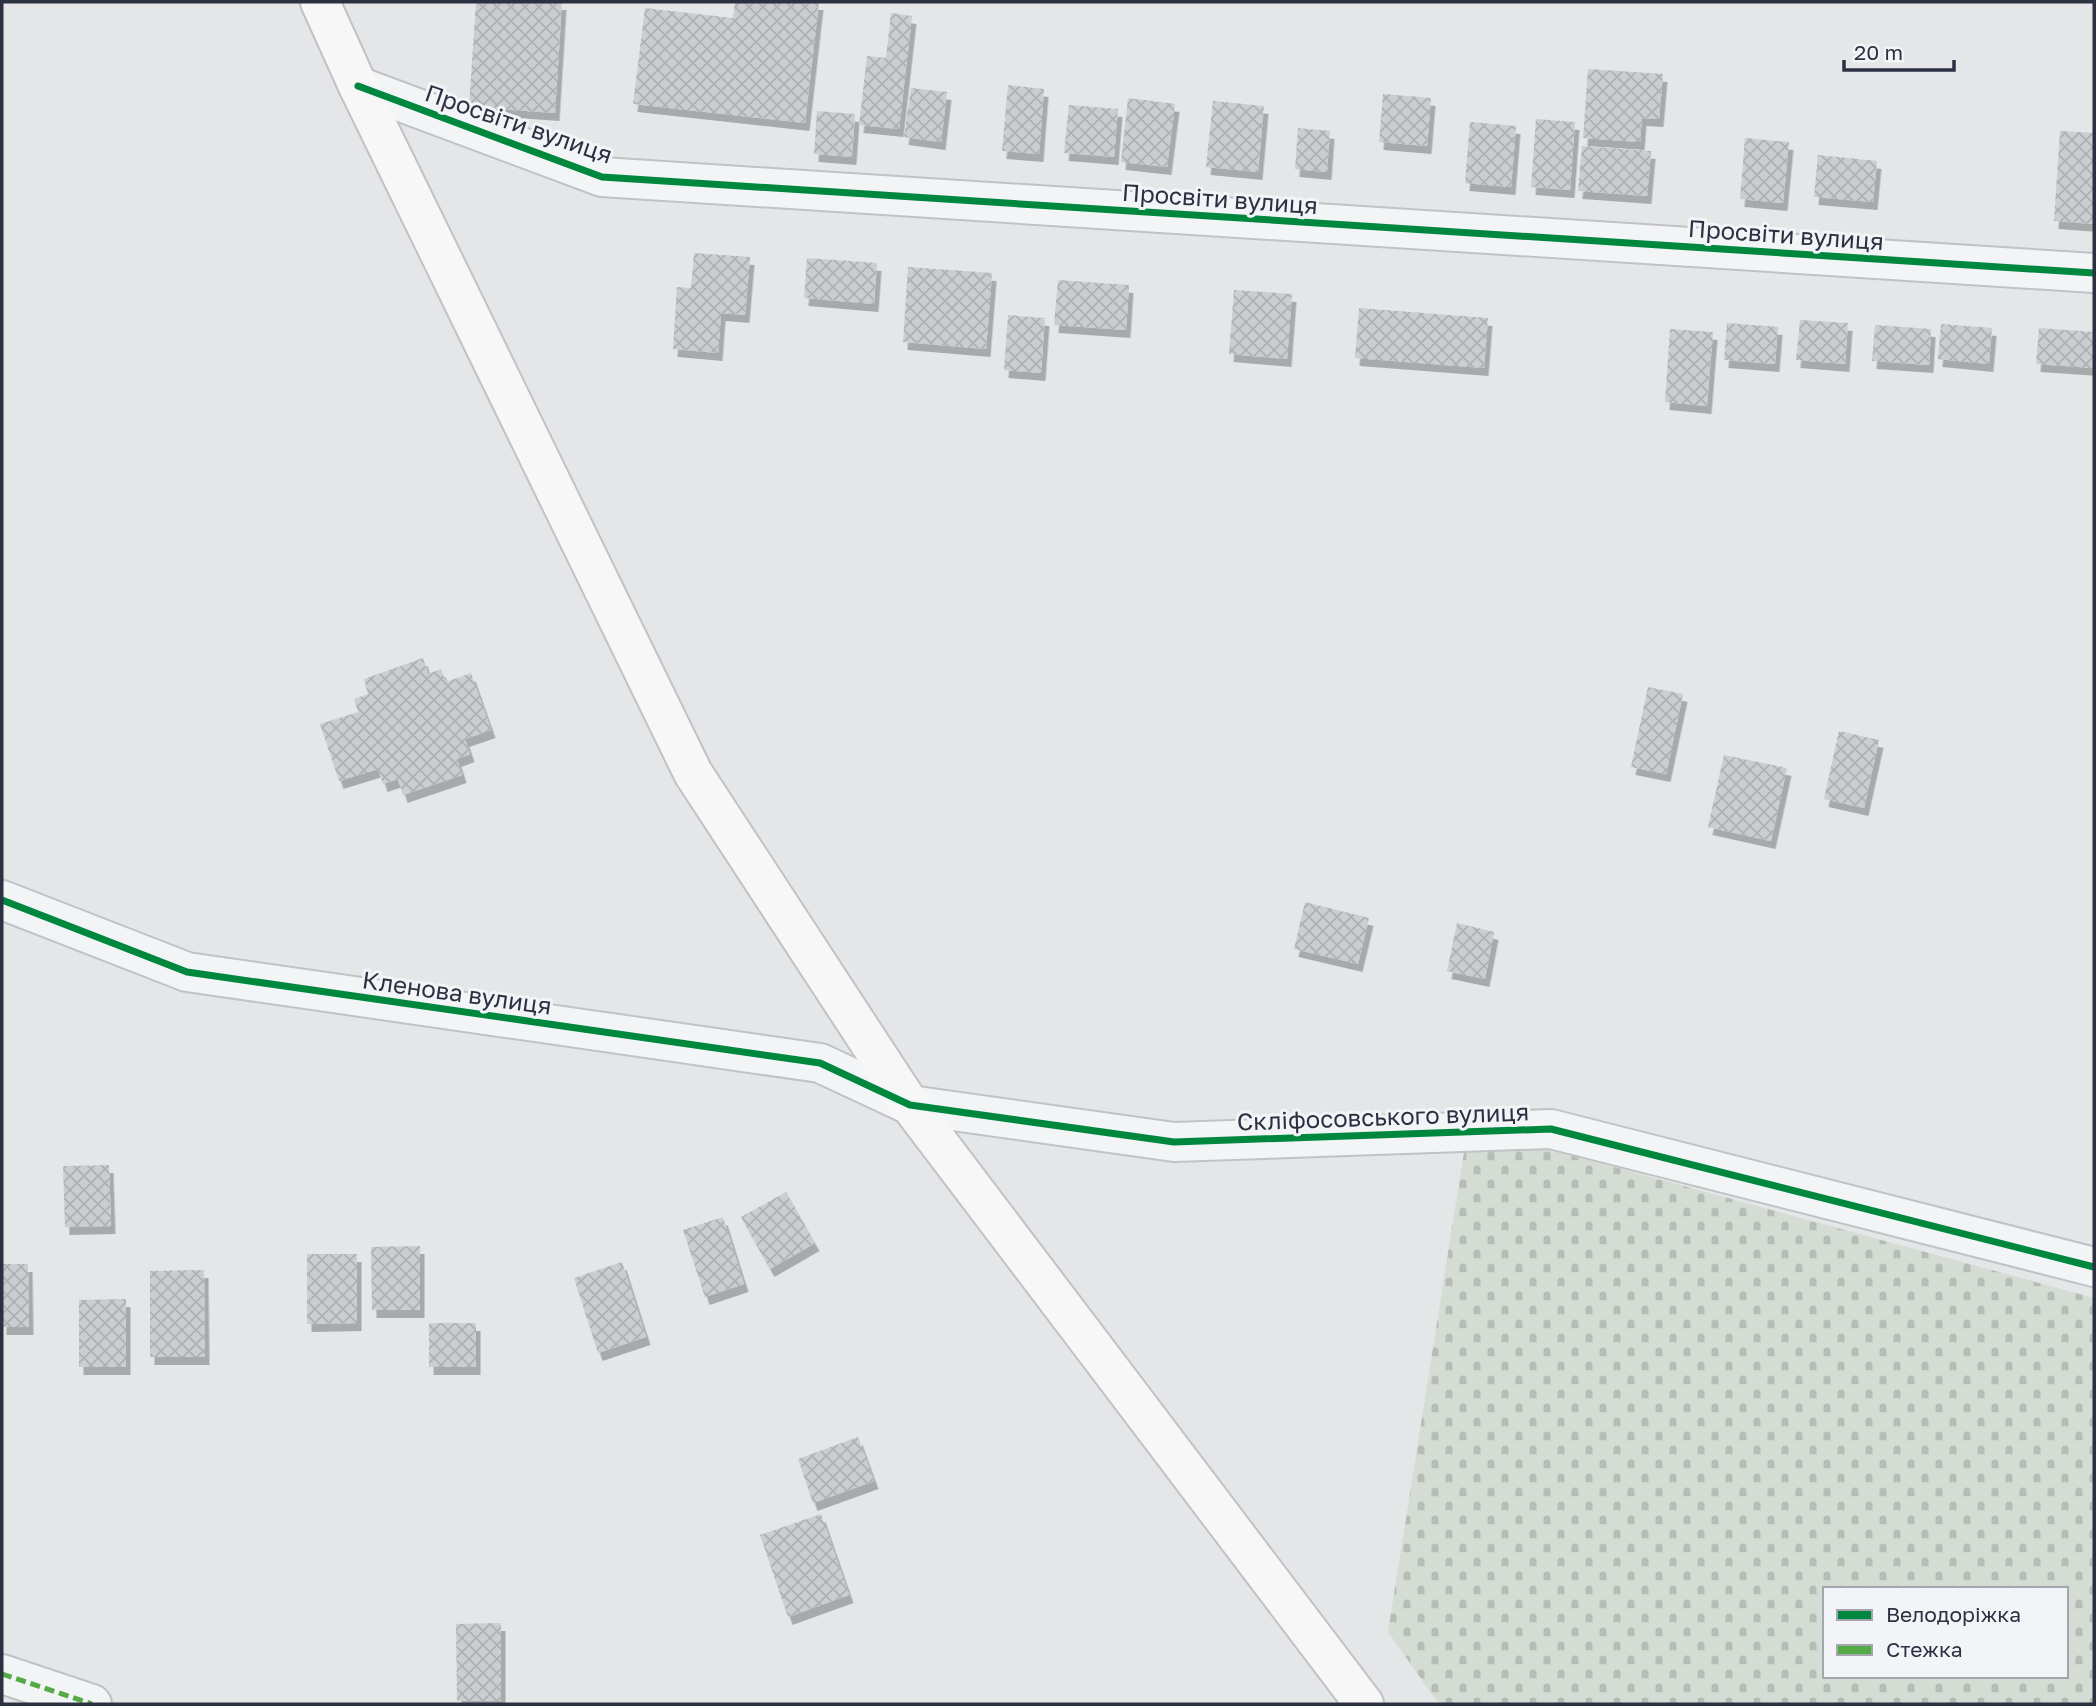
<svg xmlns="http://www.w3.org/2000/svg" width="2096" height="1706" font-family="'Golos Text',sans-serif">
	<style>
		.cemetery { fill: url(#cemetery-stones); fill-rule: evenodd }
		.building { fill: url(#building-cross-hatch); filter: url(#shadow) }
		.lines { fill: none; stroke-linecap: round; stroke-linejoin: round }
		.street-casing { stroke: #c1c2c5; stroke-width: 42 }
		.secondary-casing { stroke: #c1c2c5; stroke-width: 42 }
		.street { stroke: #f3f4f5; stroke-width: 38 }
		.secondary { stroke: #f7f7f7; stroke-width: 38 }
		.quiet { stroke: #54ab46; stroke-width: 5; stroke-dasharray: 10 5; stroke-linecap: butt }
		.cycleway-casing { stroke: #f2f4f7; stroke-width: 11 }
		.cycleway { stroke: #00873e; stroke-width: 7 }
		.labels { text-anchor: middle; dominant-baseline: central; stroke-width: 6; stroke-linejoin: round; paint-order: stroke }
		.street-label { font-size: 24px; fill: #2b3141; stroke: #f2f4f7 }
	</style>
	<defs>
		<pattern id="cemetery-stones" width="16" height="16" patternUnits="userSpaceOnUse" patternTransform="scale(1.75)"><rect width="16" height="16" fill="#d4dcd4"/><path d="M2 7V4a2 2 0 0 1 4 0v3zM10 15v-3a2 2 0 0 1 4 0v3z" fill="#b6bdb7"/></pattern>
		<pattern id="building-cross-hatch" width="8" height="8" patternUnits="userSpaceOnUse" patternTransform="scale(1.75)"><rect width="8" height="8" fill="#cbcdd0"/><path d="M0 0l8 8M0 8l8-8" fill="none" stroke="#aeb0b4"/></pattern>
		<filter id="shadow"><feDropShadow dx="4.5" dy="8" stdDeviation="0" flood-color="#0004"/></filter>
	</defs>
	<rect width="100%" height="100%" fill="#e4e6e8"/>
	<path class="cemetery" d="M1468,1127l626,171v406h-655l-51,-72zM1825,1589h241v87h-241z"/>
	<g class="building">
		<polygon points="476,2 562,2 555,113 469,107"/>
		<polygon points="735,2 819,2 805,123 633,104 645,8 733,18"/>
		<polygon points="891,13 912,16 899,129 859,125 867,56 886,58"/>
		<polygon points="1588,69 1663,74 1659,119 1642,118 1640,142 1583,138"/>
		<polygon points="1008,85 1044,89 1039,154 1002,151"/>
		<polygon points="911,88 947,92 941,142 904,137"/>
		<polygon points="1383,94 1431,98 1427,146 1379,142"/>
		<polygon points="1128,98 1175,104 1167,167 1121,162"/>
		<polygon points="1213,101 1264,106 1258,172 1206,167"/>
		<polygon points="1069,105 1118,109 1114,157 1064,153"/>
		<polygon points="817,111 855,114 852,157 814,154"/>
		<polygon points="1536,119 1575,122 1570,190 1531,187"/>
		<polygon points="1470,122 1516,126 1511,187 1465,183"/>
		<polygon points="1298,128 1330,131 1327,172 1295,169"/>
		<polygon points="2060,131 2094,133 2094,224 2054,221"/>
		<polygon points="1745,138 1789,142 1783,203 1740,199"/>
		<polygon points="1582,146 1651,151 1647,196 1578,191"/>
		<polygon points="1818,155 1877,161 1873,202 1814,197"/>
		<polygon points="694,253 750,257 745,315 721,313 718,353 673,349 677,287 691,288"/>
		<polygon points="807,258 877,263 874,304 804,298"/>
		<polygon points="908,267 992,273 986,349 903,342"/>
		<polygon points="1058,280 1129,285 1126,330 1054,325"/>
		<polygon points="1234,290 1292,294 1287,359 1229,354"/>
		<polygon points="1359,308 1488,318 1484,368 1355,358"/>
		<polygon points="1008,315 1045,318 1041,373 1004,370"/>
		<polygon points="1800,320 1848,323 1845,364 1796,360"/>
		<polygon points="1727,323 1778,327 1775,364 1724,360"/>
		<polygon points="1941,324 1992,328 1989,364 1938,359"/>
		<polygon points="1875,325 1931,329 1929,365 1872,361"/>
		<polygon points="2039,328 2094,332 2094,368 2036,364"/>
		<polygon points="1670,329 1713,332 1707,406 1665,402"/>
		<polygon points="423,658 428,674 441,669 446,682 471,673 491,730 465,739 470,754 457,759 462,775 403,795 398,779 383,784 378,769 339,781 320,724 358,712 354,699 368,694 364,679"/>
		<polygon points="1648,687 1683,694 1666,774 1631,767"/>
		<polygon points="1839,731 1879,740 1864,808 1824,799"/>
		<polygon points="1724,755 1787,768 1771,841 1708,827"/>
		<polygon points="1305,902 1369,918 1358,964 1294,949"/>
		<polygon points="1457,923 1494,932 1485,979 1447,971"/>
		<polygon points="109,1165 111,1226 65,1227 63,1166"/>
		<polygon points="786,1192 815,1243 770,1269 741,1217"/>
		<polygon points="723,1217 744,1284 705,1297 683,1230"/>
		<polygon points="420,1246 420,1310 372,1310 371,1247"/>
		<polygon points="307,1254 357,1254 357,1323 307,1324"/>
		<polygon points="622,1262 646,1337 598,1353 574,1278"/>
		<polygon points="2,1264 28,1264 29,1327 2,1327"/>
		<polygon points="204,1270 205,1357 150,1357 150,1271"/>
		<polygon points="126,1299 126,1367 79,1367 79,1300"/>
		<rect x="429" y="1323" width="47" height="44"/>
		<polygon points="858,1437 874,1481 813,1503 798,1459"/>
		<polygon points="821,1514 849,1595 788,1617 760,1535"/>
		<polygon points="501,1623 501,1701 457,1701 456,1624"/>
	</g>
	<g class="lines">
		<g class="street-casing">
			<g id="street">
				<polyline points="358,86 602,177 2094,273"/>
				<polyline points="2,900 187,972 820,1063 910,1105 1174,1142 1551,1129 2094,1267"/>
				<polyline points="2,1674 92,1704"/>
			</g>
		</g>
		<g class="secondary-casing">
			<polyline id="secondary" points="320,2 358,86 693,773 910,1105 1364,1704"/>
		</g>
		<use href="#street" class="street"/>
		<use href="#secondary" class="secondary"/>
		<polyline class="quiet" points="2,1674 92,1704"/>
		<g class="cycleway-casing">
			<g id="cycleway">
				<polyline points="358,86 602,177 2094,273"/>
				<polyline points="2,900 187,972 820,1063 910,1105 1174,1142 1551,1129 2094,1267"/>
			</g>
		</g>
		<use href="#cycleway" class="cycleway"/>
	</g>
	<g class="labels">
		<g class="street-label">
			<text transform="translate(519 123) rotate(19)">Просвіти вулиця</text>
			<text transform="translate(1220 198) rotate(4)">Просвіти вулиця</text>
			<text transform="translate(1786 234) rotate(4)">Просвіти вулиця</text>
			<text transform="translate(457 992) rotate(8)">Кленова вулиця</text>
			<text transform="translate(1383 1116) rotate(-2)">Скліфосовського вулиця</text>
		</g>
	</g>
	<rect width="2096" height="1706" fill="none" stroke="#2b3141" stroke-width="7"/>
	<rect x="1823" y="1587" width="245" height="91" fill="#f2f4f7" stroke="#a2a6ae" stroke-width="2"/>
	<rect x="1837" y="1610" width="35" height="10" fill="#00873e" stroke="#a2a6ae" stroke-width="2"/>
	<text x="1886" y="1622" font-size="21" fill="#2b3141">Велодоріжка</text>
	<rect x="1837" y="1645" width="35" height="10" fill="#54ab46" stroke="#a2a6ae" stroke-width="2"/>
	<text x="1886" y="1657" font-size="21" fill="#2b3141">Стежка</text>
	<path d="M1844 60v10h110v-10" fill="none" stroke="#2b3141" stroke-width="3.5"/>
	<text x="1854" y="60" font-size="21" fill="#2b3141" stroke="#f2f4f7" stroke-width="5" paint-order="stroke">20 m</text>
</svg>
